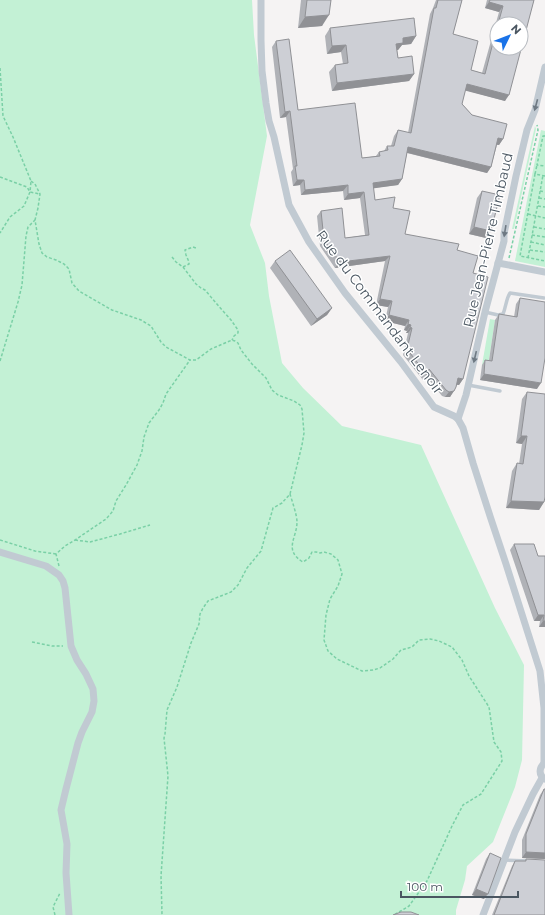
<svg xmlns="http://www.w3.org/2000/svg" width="545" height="915" font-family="Montserrat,sans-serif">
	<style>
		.green { fill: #c3f1d5 }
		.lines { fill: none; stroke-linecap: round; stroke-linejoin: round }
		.path { stroke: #7ad0a6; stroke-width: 1.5; stroke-dasharray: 3 2; stroke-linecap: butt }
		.service { stroke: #c1cad2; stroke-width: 3.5 }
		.minor { stroke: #c1cad2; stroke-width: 7 }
		.wall { fill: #b0b2b7; fill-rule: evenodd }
		.shaded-wall { fill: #909195 }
		.building { fill: #cdcfd5; stroke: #909195 }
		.oneway { fill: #6e7983 }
		.labels { text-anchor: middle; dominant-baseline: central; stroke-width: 3; stroke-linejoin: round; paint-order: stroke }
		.street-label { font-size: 14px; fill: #4a5661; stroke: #fff }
	</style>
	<rect width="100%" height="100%" fill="#f5f3f3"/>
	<g class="green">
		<polygon points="0,0 252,0 254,35 267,136 250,225 265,263 269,296 282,363 303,388 342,426 421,445 495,608 524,665 522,760 515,787 493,842 467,866 465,880 456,910 456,915 0,915"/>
		<polygon points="535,126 536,129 514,229 512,229"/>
		<polygon points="541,130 545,131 545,267 515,261"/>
		<polygon points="490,319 495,320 488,366 482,365"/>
	</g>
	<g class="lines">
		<g class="path">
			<polyline points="0,68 3,116 13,137 31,181 30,192 24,206 10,217 0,233"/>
			<polyline points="545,136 543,136 537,165 545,166"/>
			<polyline points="535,174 537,165"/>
			<polyline points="545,176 535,174 520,256 545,261"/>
			<polyline points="0,177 27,187 30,192 40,194"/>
			<polyline points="31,181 35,184 40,194 38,208 35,220 39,244 42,253 47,257 56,260 64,264 69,269 72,283 79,291 112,310 141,320 151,326 161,342 166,347 190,360 196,360 211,349 232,340 235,341 238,343 241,350 252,364 266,378 272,390 278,395 294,401 300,405 302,409 304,433 302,445 290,494 282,503 273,508 261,551 247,568 238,585 231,592 208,601 203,608 200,614 199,624 191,643 177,687 167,710 165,734 164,738 168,776 161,876 162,915"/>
			<polyline points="540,191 545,192"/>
			<polyline points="539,198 545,199"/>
			<polyline points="538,206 545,207"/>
			<polyline points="528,214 545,218"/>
			<polyline points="534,227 545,229"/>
			<polyline points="532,235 545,237"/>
			<polyline points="531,242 545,245"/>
			<polyline points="530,250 545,252"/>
			<polyline points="172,257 176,262 183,267 196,284 201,288 205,290 222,310 231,320 238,330 238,333 234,336 232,340"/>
			<polyline points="509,258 538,130 537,125"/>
			<polyline points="528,258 543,175"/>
			<polyline points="183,267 189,264 189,262 186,255 185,250 193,247 196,248"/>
			<polyline points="0,361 18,302 22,285 26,236 28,227 35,220"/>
			<path d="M290,494c2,7 7,21 7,28 0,16 -14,28 6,40l6,-4 3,-6h4l4,1 4,-1 7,2 7,6 4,14 -4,12 -8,13 -4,16 -2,25 4,11 9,8 25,12 11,-1 7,-2 13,-9 8,-9 11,-3 7,-7 11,-1 9,2 13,6 10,13 7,16 20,31 5,35 7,10 1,9 -21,33 -18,11 -11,21 -25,55 -18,25 -15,9"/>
			<polyline points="0,540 35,551 56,554"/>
			<polyline points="75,540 90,542 120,534 150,525"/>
			<polyline points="59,566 56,554 65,546 75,540 106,519 113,511 116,501 126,485 137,465 142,451 144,437 149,423 159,410 163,403 166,394 190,360"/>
			<polyline points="32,642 52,646 63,646"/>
			<polyline points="55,915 53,907 60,893"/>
		</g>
		<g class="service">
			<path d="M485,312l13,3 5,-1c3,-7 3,-15 7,-21l34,5"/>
			<polyline points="468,385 500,391"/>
			<polyline points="504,860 528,861"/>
		</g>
		<g class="minor">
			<polyline points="261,0 261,40 262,71 266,103 269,121 274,137 289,205 309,242 345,293 401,362 434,407 454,416 458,419 463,428 473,463 490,516 506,564 540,671 544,708 544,763"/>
			<polyline points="498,263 545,272"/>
			<polyline points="458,419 466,395 485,312 504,241 504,234 516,176 527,130 535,110 545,67"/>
			<polyline points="0,552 46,566 59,575 63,581 65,588 71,646 77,660 86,674 93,689 94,701 92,712 82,732 78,743 66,789 61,810 67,844 66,873 69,915"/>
			<path d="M545,763c-6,4 -7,12 0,16"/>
			<polyline points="483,915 515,832 533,794 542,778"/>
		</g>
	</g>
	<g class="wall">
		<polygon points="301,0 331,0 322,26 298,28"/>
		<path d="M436,0h26l-9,34 18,36 11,3 17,-61 -14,-4 2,-8h47l-29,101 -40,-11 -3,14 10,11 31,24 -4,6h-2l-6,22 -4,6 -80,-20 -5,26 -4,6 -25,3 2,12 18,8 12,26 52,16 16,23 -10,106 -4,6h-2l-7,12h-5l-3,-1 -16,-20 -3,4 -20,-25 5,-22h-2l1,-2 -3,-1 1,-4 -20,-5 3,-14 -12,-2 9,-44 -50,7 -15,-22 -3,-30 4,-5 24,27 20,-3 -5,-37 -16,2 -1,-9 -42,4 -1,-10 -7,1 -2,-14 2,-3 -7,-52 -6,1 -8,-71 4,-6 22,69 64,48 14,-2 3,-4 5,-1 3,-5h4l3,-10 4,-6 10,3 22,-119 3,-6zM497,24h24l-24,24z"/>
		<polygon points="330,28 416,36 411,44 402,45 398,50 397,50 398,58 414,74 409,81 332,91 329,72 335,65 343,64 341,52 327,54 325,36"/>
		<polygon points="482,191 486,238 469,234 477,198"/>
		<polygon points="275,261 332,308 327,315 311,326 270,268"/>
		<polygon points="520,298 537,389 480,380 482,365 485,360 489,360 495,320 499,314 514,317 516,304"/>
		<polygon points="527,392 544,502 539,510 506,508 512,471 517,463 519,464 522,444 516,443 522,399"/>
		<polygon points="514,544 538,556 545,556 545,654 545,627 539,627 540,621 534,621 510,550"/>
		<polygon points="544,789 545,859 522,858 522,840 540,795"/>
		<polygon points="490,853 484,899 472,895 486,859"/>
		<polygon points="526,859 545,915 492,915 512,866 515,861 525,861"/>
	</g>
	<g class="shaded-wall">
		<polygon points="489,2 503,6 499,12 485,8"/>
		<polygon points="329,15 322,26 298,28 305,17"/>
		<polygon points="416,36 411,44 402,45 398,50 391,51 396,44 403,38"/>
		<polygon points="346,45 341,52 327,54 332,46"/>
		<polygon points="414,74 409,81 332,91 337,83"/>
		<polygon points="467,84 509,95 505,101 463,90"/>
		<polygon points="290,111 286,117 280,118 285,112"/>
		<polygon points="498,138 503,139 499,145 494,144"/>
		<polygon points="408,147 491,167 487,173 404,152"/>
		<polygon points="402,179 398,185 369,189 373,183"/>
		<polygon points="297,180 304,180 300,185 293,186"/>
		<polygon points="348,185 343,191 301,195 305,190"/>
		<polygon points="364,192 360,198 344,200 348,194"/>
		<polygon points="474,227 491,231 486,238 469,234"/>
		<polygon points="390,256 385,261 335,268 340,262"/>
		<polygon points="380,299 392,301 388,307 376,305"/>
		<polygon points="332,308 327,315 311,326 317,319"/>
		<polygon points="389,315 409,320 405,326 385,321"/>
		<polygon points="408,324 411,325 407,331 404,330"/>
		<polygon points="410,327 412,328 408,333 406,333"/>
		<polygon points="484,374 541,383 537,389 480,380"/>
		<polygon points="458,378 463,379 459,385 454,384"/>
		<polygon points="454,391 450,397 445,397 449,392"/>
		<polygon points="521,436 527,436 522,444 516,443"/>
		<polygon points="511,501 544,502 539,510 506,508"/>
		<polygon points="538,615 544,615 540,621 534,621"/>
		<polygon points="543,621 545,621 545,627 539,627"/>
		<polygon points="526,852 545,853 545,859 522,858"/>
		<polygon points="476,889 488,894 484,899 472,895"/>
	</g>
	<g class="building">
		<polygon points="307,0 331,0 329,15 305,17"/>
		<polygon points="438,0 462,0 453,34 478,41 471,70 485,74 497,27 497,48 521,48 521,24 498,24 503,6 489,2 490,0 534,0 509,95 467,84 462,104 472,115 507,124 503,139 498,138 491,167 408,147 402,179 373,183 375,200 395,197 393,208 410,211 405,234 459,244 457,250 478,256 473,273 488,277 463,379 458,378 456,387 454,391 449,392 446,390 429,369 427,375 407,349 412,328 410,327 411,325 408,324 409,320 389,315 392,301 380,299 390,256 340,262 324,240 321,211 342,208 345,238 369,235 364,192 348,194 348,185 305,190 304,180 297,180 295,166 297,166 290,111 285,112 276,41 289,39 298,110 355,103 362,158 380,156 379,152 388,150 387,146 394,146 398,130 411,133 434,8 436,8"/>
		<polygon points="414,18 416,36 403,38 403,43 396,44 398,58 412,56 414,74 337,83 335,65 348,63 346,45 332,46 330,28"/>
		<polygon points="482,191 500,195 491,231 474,227"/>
		<polygon points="290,250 332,308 317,319 275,261"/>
		<polygon points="520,298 545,302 545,358 541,383 484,374 485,360 492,361 499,314 517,317"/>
		<polygon points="527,392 545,394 545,497 544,502 511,501 517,463 523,464 527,436 521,436"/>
		<polygon points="514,544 534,544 538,556 545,556 545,621 543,621 544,615 538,615"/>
		<polygon points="544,789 545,789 545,853 526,852 526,834"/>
		<polygon points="490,853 501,858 488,894 476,889"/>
		<polygon points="526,859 545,860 545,915 494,915 515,861 526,861"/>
		<polygon points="401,912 411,912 419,915 393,915"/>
	</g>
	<defs><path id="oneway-solid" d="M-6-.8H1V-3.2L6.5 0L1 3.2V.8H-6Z"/></defs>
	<g class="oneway">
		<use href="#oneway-solid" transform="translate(536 105) rotate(105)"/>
		<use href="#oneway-solid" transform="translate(505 231) rotate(99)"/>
		<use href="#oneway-solid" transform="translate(475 357) rotate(103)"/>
	</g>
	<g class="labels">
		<g class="street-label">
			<text transform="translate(488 240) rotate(-77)">Rue Jean-Pierre Timbaud</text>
			<text transform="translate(380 312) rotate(53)">Rue du Commandant Lenoir</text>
		</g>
	</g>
	<g transform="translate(509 36) rotate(47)"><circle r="19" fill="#ffffff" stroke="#b7bbc0"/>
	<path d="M0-3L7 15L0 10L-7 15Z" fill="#1a73e8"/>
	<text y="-6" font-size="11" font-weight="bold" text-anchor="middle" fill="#4a5661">N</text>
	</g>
	<path d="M401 891v6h117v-6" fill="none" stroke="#4a5661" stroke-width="2"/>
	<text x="407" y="891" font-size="12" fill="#4a5661" stroke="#ffffff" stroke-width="3" paint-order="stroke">100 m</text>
</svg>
